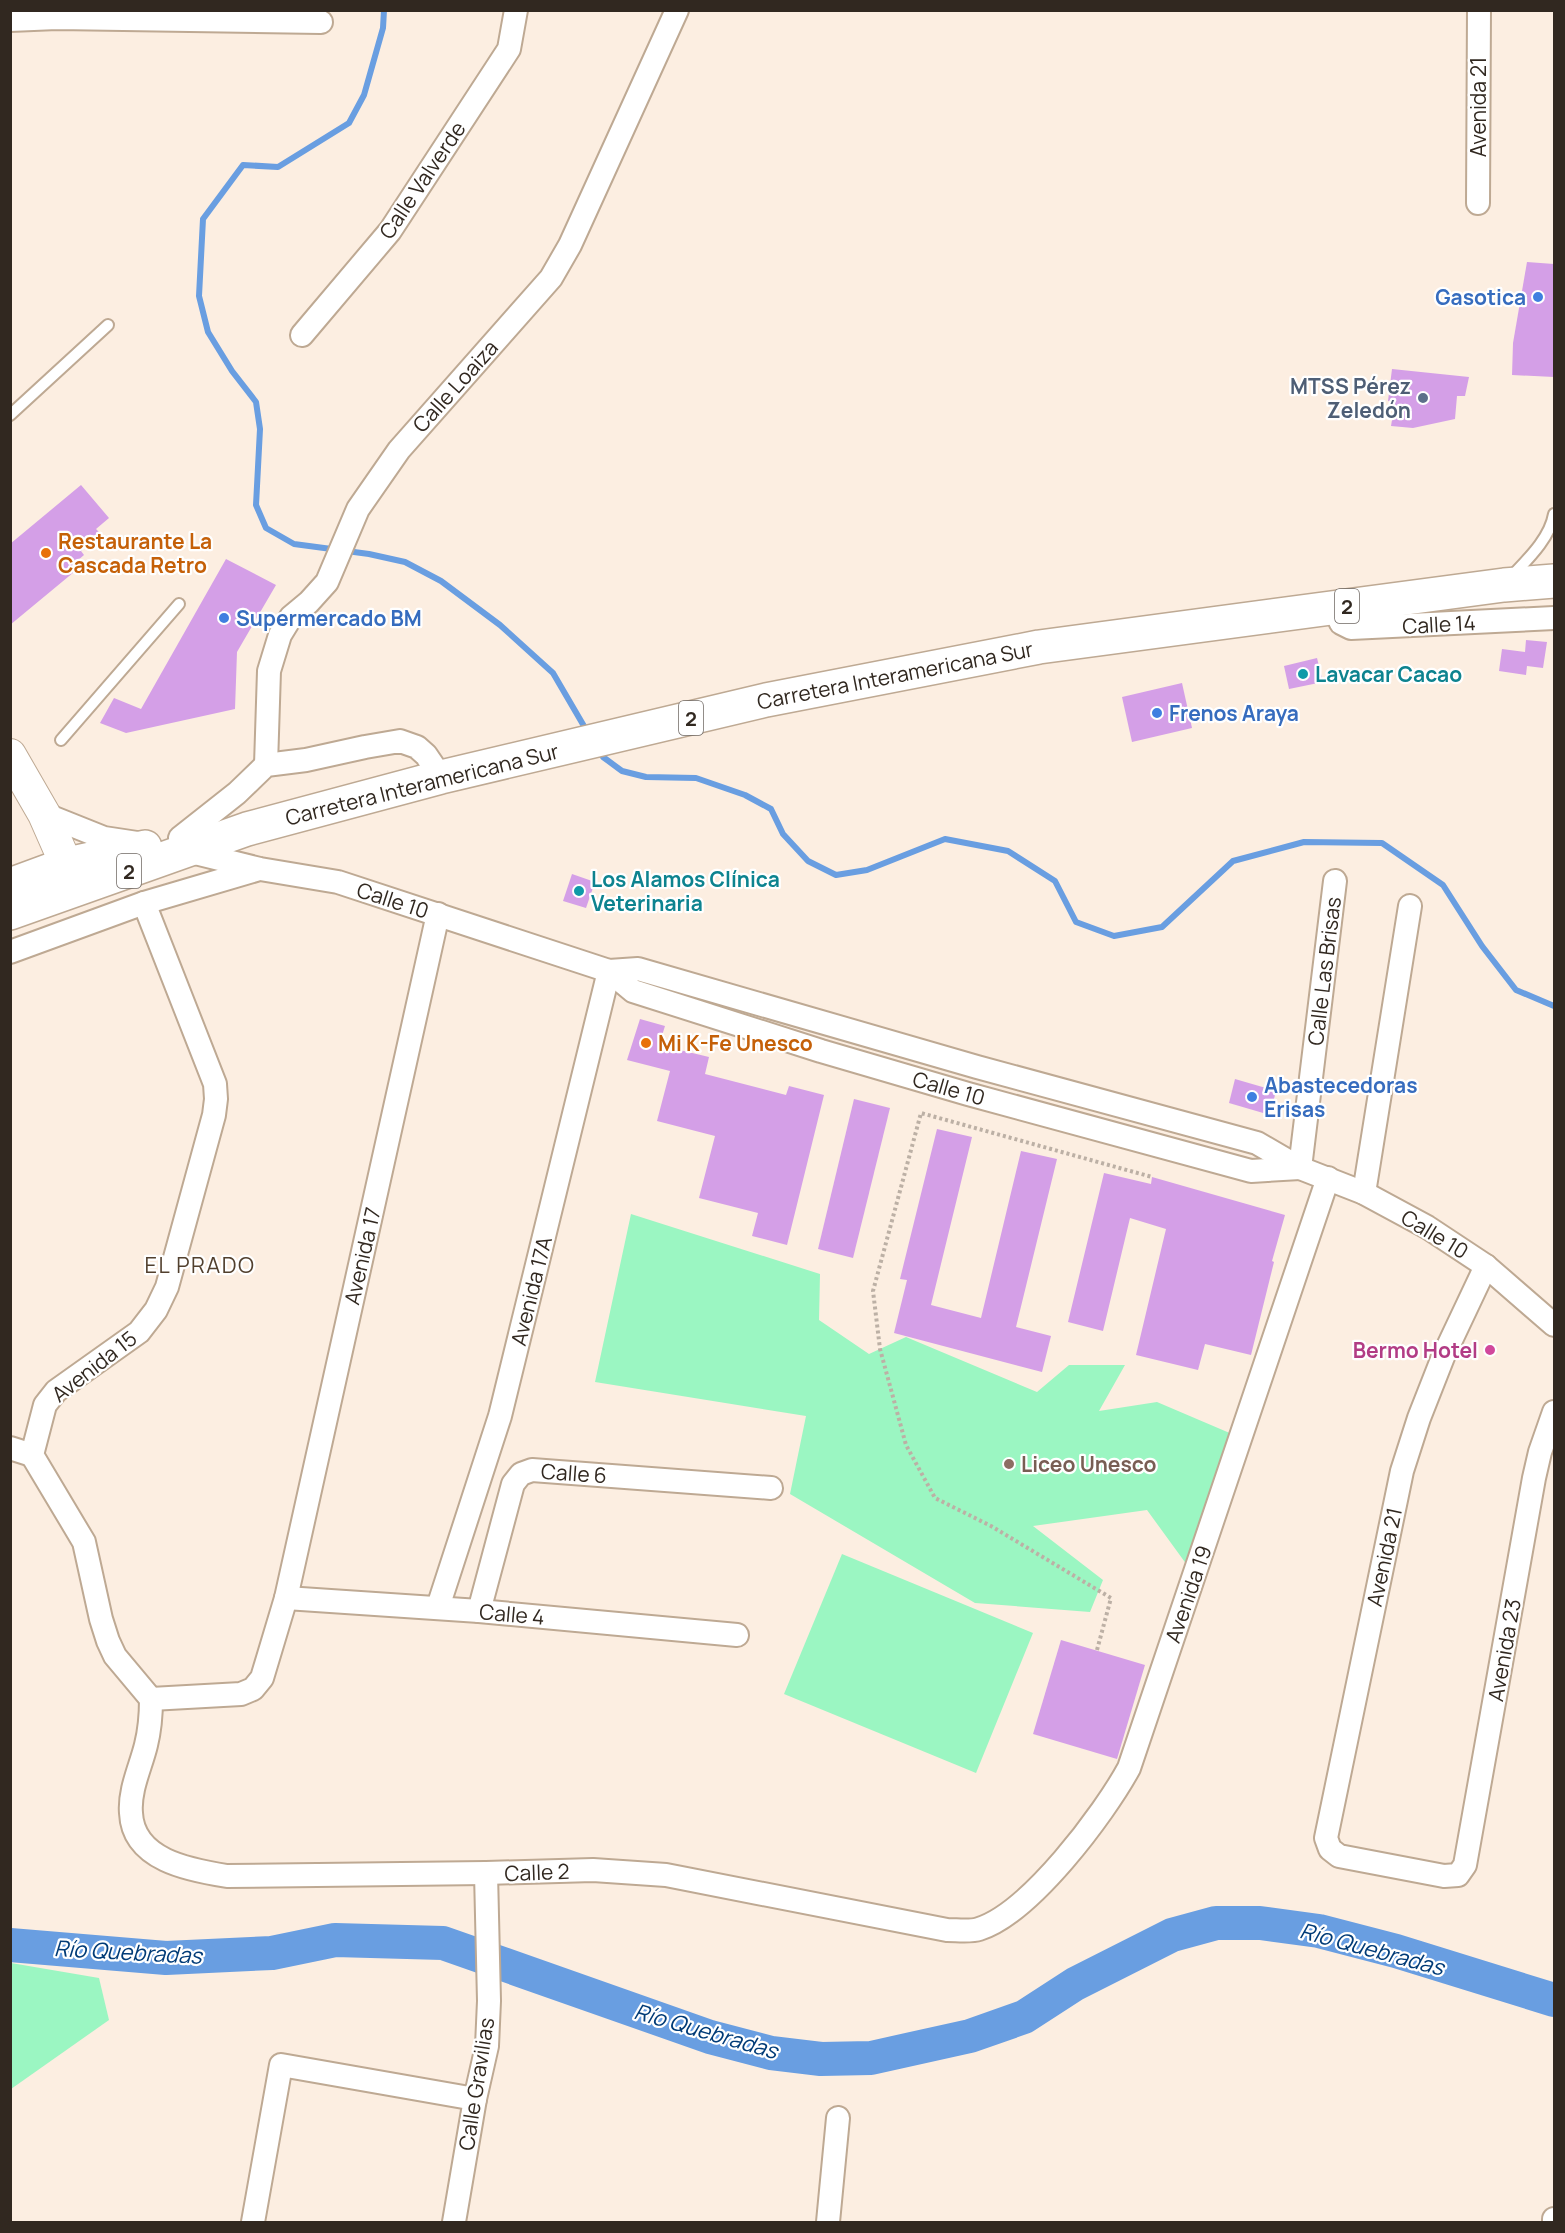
<svg xmlns="http://www.w3.org/2000/svg" width="1565" height="2233" font-family="Manrope,sans-serif">
	<style>
		.green { fill: #9bf6c2 }
		.lines { fill: none; stroke-linecap: round; stroke-linejoin: round }
		.stream { stroke: #699ee1; stroke-width: 6 }
		.river { stroke: #699ee1; stroke-width: 34 }
		.building { fill: #d49fe7 }
		.lane-casing { stroke: #bea993; stroke-width: 14 }
		.street-casing { stroke: #bea993; stroke-width: 26 }
		.secondary-casing { stroke: #bea993; stroke-width: 34 }
		.highway-casing { stroke: #bea993; stroke-width: 36 }
		.path { stroke: #bcb0a5; stroke-width: 4; stroke-dasharray: 3 3; stroke-linecap: butt }
		.lane { stroke: #fff; stroke-width: 10 }
		.street { stroke: #fff; stroke-width: 22 }
		.secondary { stroke: #fff; stroke-width: 32 }
		.highway { stroke: #fff; stroke-width: 33 }
		.shop-dot { fill: #3f7fe0; stroke: #fff; stroke-width: 2 }
		.service-dot { fill: #5c6f8a; stroke: #fff; stroke-width: 2 }
		.food-dot { fill: #e8710a; stroke: #fff; stroke-width: 2 }
		.culture-dot { fill: #0f9aa8; stroke: #fff; stroke-width: 2 }
		.hotel-dot { fill: #d1479c; stroke: #fff; stroke-width: 2 }
		.education-dot { fill: #8d6e63; stroke: #fff; stroke-width: 2 }
		.labels { text-anchor: middle; dominant-baseline: central; stroke-width: 4.5; stroke-linejoin: round; paint-order: stroke }
		.shield { fill: #fff; stroke: #6f6863; stroke-width: 1.5 }
		.shield-label { font-size: 20px; font-weight: bold; fill: #312820 }
		.street-label { font-size: 21px; fill: #312820; stroke: #fff }
		.shop-label { font-size: 21px; font-weight: bold; fill: #366cbe; stroke: #fff; text-anchor: start }
		.service-label { font-size: 21px; font-weight: bold; fill: #4e5e75; stroke: #fff; text-anchor: end }
		.food-label { font-size: 21px; font-weight: bold; fill: #c56008; stroke: #fff; text-anchor: start }
		.culture-label { font-size: 21px; font-weight: bold; fill: #0d838f; stroke: #fff; text-anchor: start }
		.hotel-label { font-size: 21px; font-weight: bold; fill: #b23c85; stroke: #fff; text-anchor: end }
		.education-label { font-size: 21px; font-weight: bold; fill: #785e54; stroke: #fff; text-anchor: start }
		.neighbourhood-label { font-size: 22px; letter-spacing: 1.5px; fill: #52402e; stroke: #fff }
		.water-label { font-size: 22px; font-style: italic; fill: #013b77; stroke: #fff }
	</style>
	<rect width="100%" height="100%" fill="#fceee1"/>
	<g class="green">
		<polygon points="631,1214 820,1274 819,1320 869,1354 906,1337 1037,1392 1069,1365 1125,1365 1099,1411 1157,1402 1232,1434 1187,1565 1147,1510 1033,1526 1103,1580 1090,1612 975,1603 790,1494 806,1416 595,1382"/>
		<polygon points="842,1554 1033,1633 976,1773 784,1694"/>
		<polygon points="11,1963 99,1978 109,2020 11,2089"/>
	</g>
	<g class="lines">
		<g class="stream">
			<polyline points="384,10 383,28 364,95 349,123 278,167 243,165 203,219 199,296 208,332 232,371 256,402 260,429 256,505 266,528 294,544 369,554 405,562 441,581 500,625 553,673 588,733"/>
			<polyline points="598,749 603,757 622,771 646,777 696,778 745,795 771,809 783,834 808,861 836,875 867,870 945,839 1008,851 1055,881 1076,922 1114,936 1162,927 1233,861 1304,842 1382,843 1443,885 1482,946 1516,990 1554,1006"/>
		</g>
		<polyline class="river" points="10,1945 166,1958 272,1953 335,1940 443,1943 710,2037 771,2053 821,2059 871,2058 970,2036 1024,2017 1075,1984 1172,1935 1216,1923 1260,1923 1319,1931 1396,1951 1554,2000"/>
	</g>
	<g class="building">
		<polygon points="1527,262 1554,264 1554,377 1512,375 1513,343"/>
		<polygon points="1392,369 1469,377 1465,396 1457,396 1455,419 1413,428 1391,426 1395,402 1388,401"/>
		<polygon points="81,485 109,518 96,529 101,534 81,551 84,555 70,567 74,572 10,625 10,544"/>
		<polygon points="226,559 276,585 237,652 235,709 126,733 100,723 114,698 141,709"/>
		<polygon points="1526,640 1547,642 1543,668 1527,666 1526,675 1499,671 1502,649 1525,652"/>
		<polygon points="1317,658 1323,682 1289,689 1284,666"/>
		<polygon points="1182,683 1192,728 1132,742 1122,697"/>
		<polygon points="572,874 595,882 586,908 563,901"/>
		<polygon points="640,1019 665,1026 659,1045 709,1057 705,1074 786,1095 789,1086 824,1095 787,1245 752,1236 758,1213 699,1198 715,1136 657,1121 670,1071 627,1060"/>
		<polygon points="1235,1079 1276,1091 1270,1115 1229,1103"/>
		<polygon points="854,1099 890,1108 853,1258 818,1249"/>
		<polygon points="937,1129 972,1137 931,1305 981,1318 1021,1151 1057,1159 1016,1327 1051,1336 1042,1372 894,1333 907,1280 900,1279"/>
		<polygon points="1104,1173 1151,1184 1152,1177 1285,1215 1272,1261 1274,1262 1251,1355 1205,1344 1198,1370 1136,1355 1166,1229 1130,1218 1103,1331 1068,1322"/>
		<polygon points="1061,1640 1145,1665 1117,1759 1033,1734"/>
	</g>
	<g class="lines">
		<g class="lane-casing">
			<g id="lane">
				<polyline points="10,415 108,325"/>
				<path d="M1512,576c16,-17 38,-38 42,-62"/>
				<polyline points="61,740 179,604"/>
			</g>
		</g>
		<g class="street-casing">
			<g id="street">
				<polyline points="10,20 57,18 321,22"/>
				<polyline points="1478,203 1479,10"/>
				<polyline points="302,335 390,231 509,49 516,10"/>
				<polyline points="1334,608 1341,623 1351,628 1554,618"/>
				<polyline points="266,765 269,671 280,635 291,617 309,602 327,582 358,509 399,450 551,278 570,245 677,10"/>
				<polyline points="441,777 426,755 417,747 400,741 365,747 306,760 266,765 237,793 180,838 187,851 260,869 338,882 609,971 638,969 977,1067 1257,1143 1300,1168 1364,1193 1427,1227 1486,1266 1554,1325"/>
				<polyline points="44,814 104,838 137,843"/>
				<path d="M144,903l71,181 1,15 -2,16 -47,172 -11,23 -17,22 -83,59 -11,14 -13,50 52,87 17,77 7,22 7,15 36,43c0,15 -1,30 -5,46 -5,21 -17,45 -15,68 2,47 58,57 96,63l259,-3 107,-3 73,5 281,55c10,0 23,2 32,-1 51,-16 125,-115 150,-161l199,-590"/>
				<polyline points="10,952 144,903 256,870"/>
				<polyline points="609,971 633,991 821,1051 968,1094 1251,1171 1300,1168"/>
				<polyline points="1300,1168 1335,881"/>
				<polyline points="1364,1193 1410,906"/>
				<polyline points="1486,1266 1443,1357 1419,1418 1402,1471 1326,1838 1330,1849 1339,1856 1444,1876 1458,1875 1465,1865 1534,1478 1540,1452 1554,1412"/>
				<polyline points="10,1448 32,1455"/>
				<polyline points="286,1598 479,1611 737,1635"/>
				<polyline points="438,1607 500,1416 609,971"/>
				<polyline points="479,1611 513,1484 521,1474 532,1470 771,1488"/>
				<polyline points="151,1699 241,1694 253,1689 262,1678 286,1598 438,914"/>
				<polyline points="253,2222 281,2065 475,2099"/>
				<polyline points="454,2222 475,2099 487,2046 489,2001 486,1873"/>
				<polyline points="828,2222 838,2118"/>
				<polyline points="1554,2222 1554,2219"/>
			</g>
		</g>
		<g class="secondary-casing">
			<polyline id="secondary" points="10,755 44,814 77,889"/>
		</g>
		<g class="highway-casing">
			<g id="highway">
				<polyline points="10,885 67,864 145,847"/>
				<polyline points="10,913 247,829 441,777 766,700 1039,647 1504,585 1554,581"/>
			</g>
		</g>
		<polyline class="path" points="1097,1650 1111,1598 991,1526 935,1498 906,1445 880,1349 873,1291 921,1113 1152,1177"/>
		<use href="#lane" class="lane"/>
		<use href="#street" class="street"/>
		<use href="#secondary" class="secondary"/>
		<use href="#highway" class="highway"/>
	</g>
	<g class="shop-dot">
		<circle cx="1538" cy="297" r="6"/>
		<circle cx="224" cy="618" r="6"/>
		<circle cx="1157" cy="713" r="6"/>
		<circle cx="1252" cy="1097" r="6"/>
	</g>
	<circle class="service-dot" cx="1423" cy="398" r="6"/>
	<g class="food-dot">
		<circle cx="46" cy="553" r="6"/>
		<circle cx="646" cy="1043" r="6"/>
	</g>
	<g class="culture-dot">
		<circle cx="1303" cy="674" r="6"/>
		<circle cx="579" cy="891" r="6"/>
	</g>
	<circle class="hotel-dot" cx="1490" cy="1350" r="6"/>
	<circle class="education-dot" cx="1009" cy="1464" r="6"/>
	<g class="labels">
		<g class="shield">
			<rect x="1335" y="589" width="24" height="34" rx="4.5"/>
			<rect x="679" y="701" width="24" height="34" rx="4.5"/>
			<rect x="117" y="854" width="24" height="34" rx="4.5"/>
		</g>
		<g class="shield-label">
			<text x="1347" y="606">2</text>
			<text x="691" y="718">2</text>
			<text x="129" y="871">2</text>
		</g>
		<g class="street-label">
			<text transform="translate(1478 107) rotate(-90)">Avenida 21</text>
			<text transform="translate(422 180) rotate(-56)">Calle Valverde</text>
			<text transform="translate(455 386) rotate(-48)">Calle Loaiza</text>
			<text transform="translate(1439 624) rotate(-3)">Calle 14</text>
			<text transform="translate(895 675) rotate(-11)">Carretera Interamericana Sur</text>
			<text transform="translate(422 784) rotate(-14)">Carretera Interamericana Sur</text>
			<text transform="translate(393 900) rotate(18)">Calle 10</text>
			<text transform="translate(1324 971) rotate(-83)">Calle Las Brisas</text>
			<text transform="translate(949 1088) rotate(16)">Calle 10</text>
			<text transform="translate(1435 1234) rotate(31)">Calle 10</text>
			<text transform="translate(362 1256) rotate(-77)">Avenida 17</text>
			<text transform="translate(531 1291) rotate(-76)">Avenida 17A</text>
			<text transform="translate(94 1366) rotate(-38)">Avenida 15</text>
			<text transform="translate(574 1473) rotate(4)">Calle 6</text>
			<text transform="translate(1384 1557) rotate(-78)">Avenida 21</text>
			<text transform="translate(1188 1594) rotate(-71)">Avenida 19</text>
			<text transform="translate(512 1614) rotate(5)">Calle 4</text>
			<text transform="translate(1504 1650) rotate(-80)">Avenida 23</text>
			<text transform="translate(537 1872) rotate(-2)">Calle 2</text>
			<text transform="translate(476 2084) rotate(-81)">Calle Gravilias</text>
		</g>
		<g class="shop-label">
			<text x="1526" y="297" text-anchor="end">Gasotica</text>
			<text x="236" y="618">Supermercado BM</text>
			<text x="1169" y="713">Frenos Araya</text>
			<text x="1264" y="1085">Abastecedoras<tspan x="1264" dy="24">Erisas</tspan></text>
		</g>
		<g class="service-label">
			<text x="1411" y="386">MTSS Pérez<tspan x="1411" dy="24">Zeledón</tspan></text>
		</g>
		<g class="food-label">
			<text x="58" y="541">Restaurante La<tspan x="58" dy="24">Cascada Retro</tspan></text>
			<text x="658" y="1043">Mi K-Fe Unesco</text>
		</g>
		<g class="culture-label">
			<text x="1315" y="674">Lavacar Cacao</text>
			<text x="591" y="879">Los Alamos Clínica<tspan x="591" dy="24">Veterinaria</tspan></text>
		</g>
		<g class="hotel-label">
			<text x="1478" y="1350">Bermo Hotel</text>
		</g>
		<g class="education-label">
			<text x="1021" y="1464">Liceo Unesco</text>
		</g>
		<g class="neighbourhood-label">
			<text x="200" y="1265">EL PRADO</text>
		</g>
		<g class="water-label">
			<text transform="translate(1372 1949) rotate(15)">Río Quebradas</text>
			<text transform="translate(128 1952) rotate(3)">Río Quebradas</text>
			<text transform="translate(706 2031) rotate(16)">Río Quebradas</text>
		</g>
	</g>
	<rect width="1565" height="2233" fill="none" stroke="#312820" stroke-width="24"/>
</svg>
